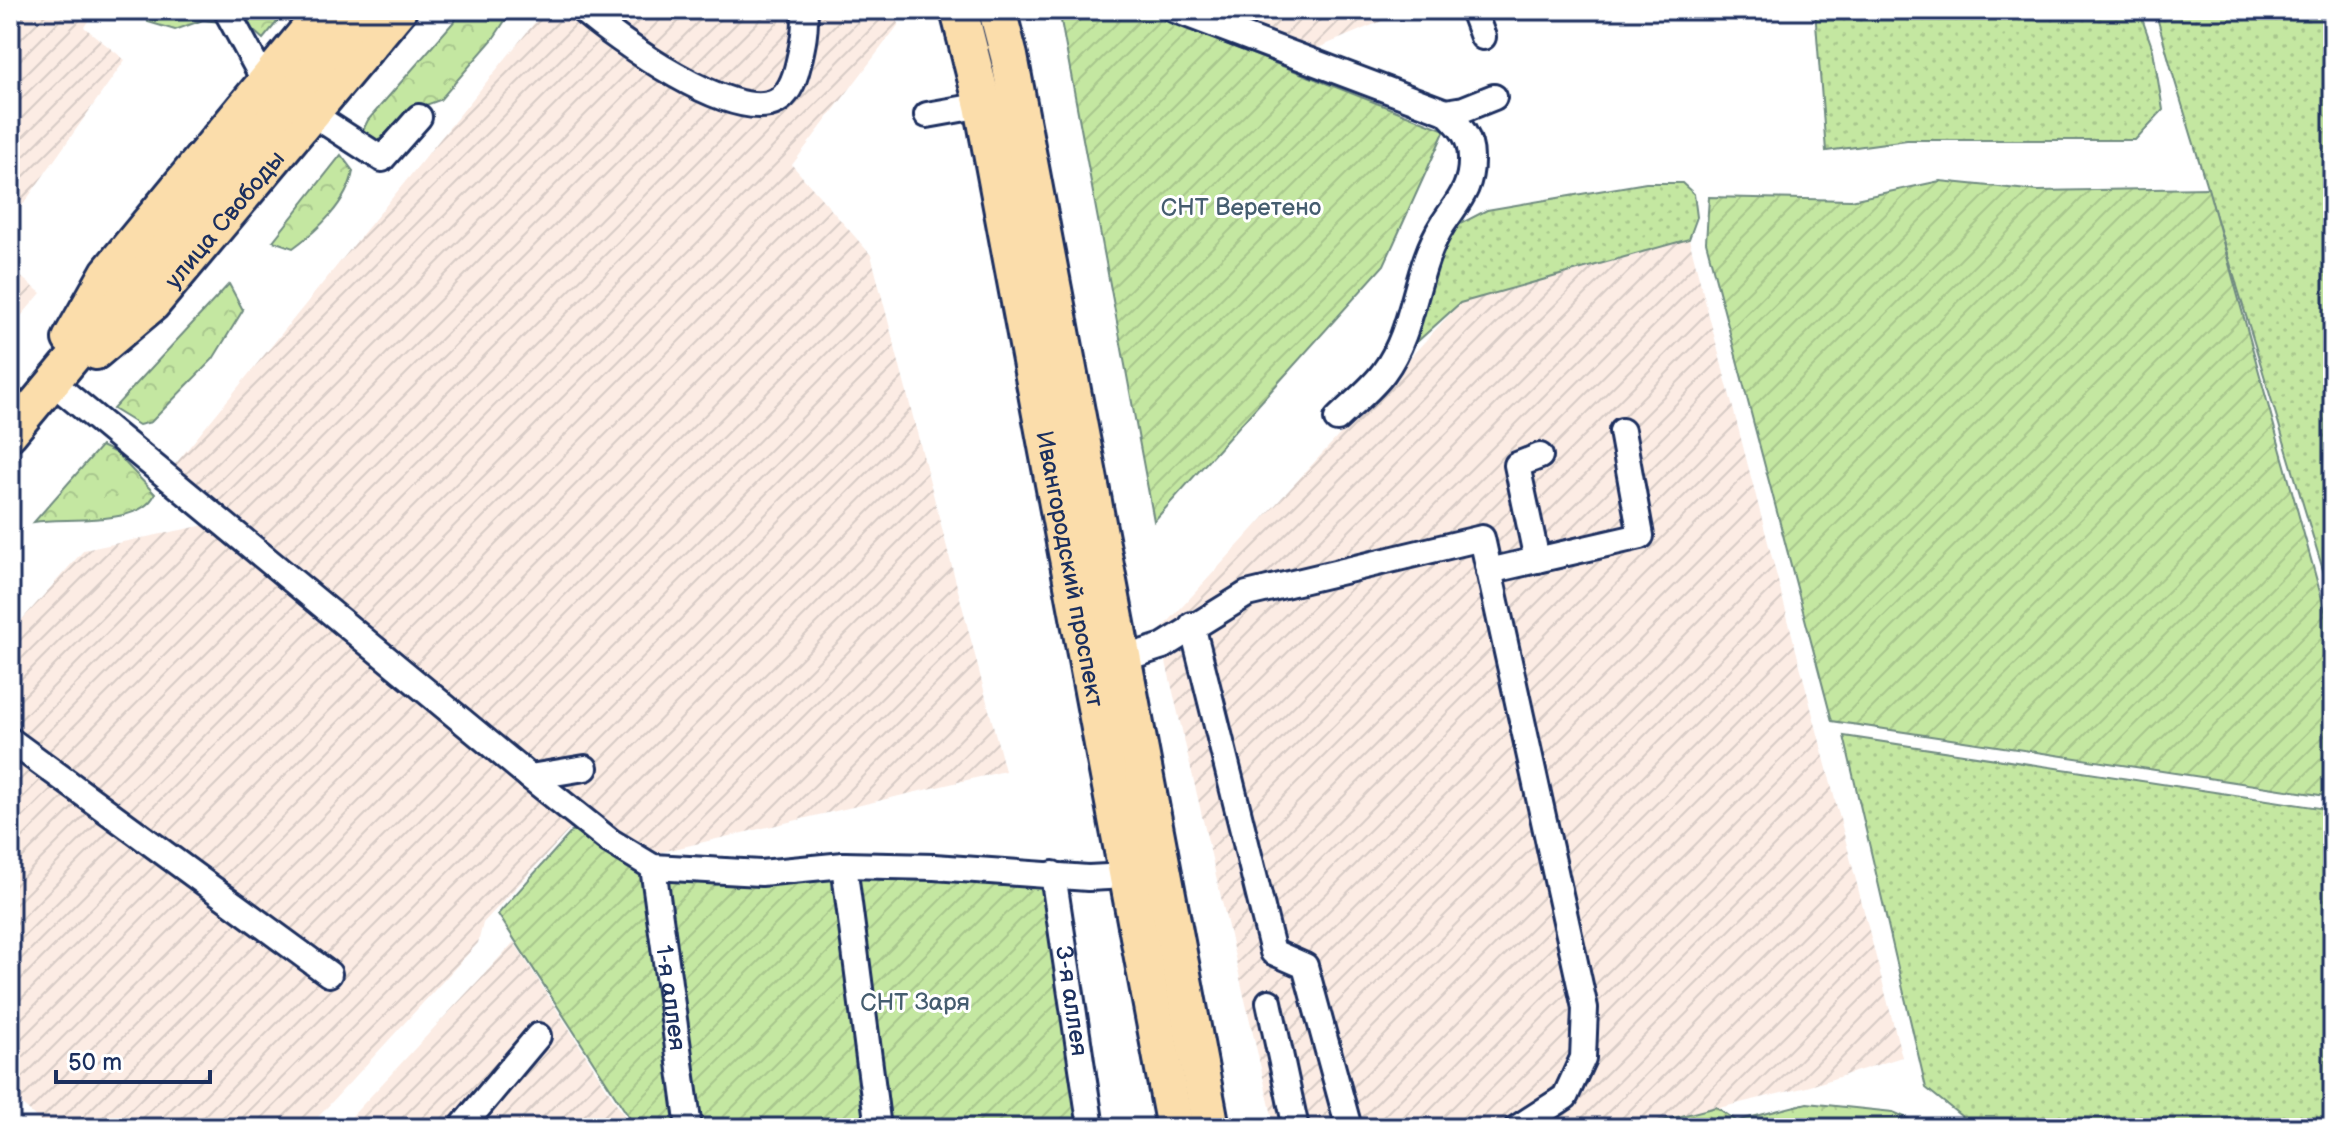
<svg xmlns="http://www.w3.org/2000/svg" width="2343" height="1138" font-family="'Balsamiq Sans',sans-serif">
	<style>
		.industrial { fill: url(#industrial-furrows) }
		.grass { fill: url(#grass-dots); stroke: #708b80; stroke-width: 2 }
		.forest { fill: url(#forest-crowns); stroke: #708b80; stroke-width: 2 }
		.garden { fill: url(#garden-furrows); stroke: #708b80; stroke-width: 2 }
		.lines { fill: none; stroke-linecap: round; stroke-linejoin: round }
		.minor-casing { stroke: #1b2f5e; stroke-width: 30 }
		.major-casing { stroke: #1b2f5e; stroke-width: 38 }
		.highway-casing { stroke: #1b2f5e; stroke-width: 42 }
		.minor { stroke: #fff; stroke-width: 24 }
		.major { stroke: #fbddab; stroke-width: 32 }
		.highway { stroke: #fbddab; stroke-width: 36 }
		.labels { text-anchor: middle; dominant-baseline: central; stroke-width: 6; stroke-linejoin: round; paint-order: stroke }
		.park-label { font-size: 24px; fill: #455d6f; stroke: #fff }
		.street-label { font-size: 24px; fill: #1b2f5e; stroke: #fff }
	</style>
	<defs>
		<pattern id="industrial-furrows" width="10" height="10" patternUnits="userSpaceOnUse" patternTransform="scale(2)"><rect width="10" height="10" fill="#fcece4"/><path d="M-1 1l2-2M0 10L10 0M9 11l2-2" fill="none" stroke="#d7cbc6"/></pattern>
		<pattern id="grass-dots" width="8" height="8" patternUnits="userSpaceOnUse" patternTransform="scale(2)"><rect width="8" height="8" fill="#c4e7a1"/><path d="M2 2h.1M6 6h.1" fill="none" stroke="#a8c68d" stroke-width="1.8" stroke-linecap="round"/></pattern>
		<pattern id="forest-crowns" width="20" height="18" patternUnits="userSpaceOnUse" patternTransform="scale(2)"><rect width="20" height="18" fill="#c4e7a1"/><path d="M2 6a3 3 0 1 1 6 0M12 15a3 3 0 1 1 6 0" fill="none" stroke="#a8c68d"/></pattern>
		<pattern id="garden-furrows" width="10" height="10" patternUnits="userSpaceOnUse" patternTransform="scale(2)"><rect width="10" height="10" fill="#c4e7a1"/><path d="M-1 1l2-2M0 10L10 0M9 11l2-2" fill="none" stroke="#a8c68d"/></pattern>
	</defs>
	<rect width="100%" height="100%" fill="#fff"/>
	<filter id="ink" filterUnits="userSpaceOnUse"><feTurbulence type="fractalNoise" baseFrequency=".0125" numOctaves="2"/><feDisplacementMap in="SourceGraphic" scale="16" xChannelSelector="R" yChannelSelector="G"/><feConvolveMatrix kernelMatrix="1 2 1 2 8 2 1 2 1" color-interpolation-filters="sRGB"/></filter>
	<g filter="url(#ink)">
		<g class="industrial">
			<polygon points="10,10 96,10 84,27 125,60 10,223"/>
			<polygon points="545,10 893,10 899,24 792,165 871,255 1005,771 640,857 169,472"/>
			<polygon points="1199,10 1408,10 1306,53"/>
			<polygon points="1689,239 1902,1057 1807,1087 1635,1128 1275,1128 1159,632 1460,303"/>
			<polygon points="10,268 41,293 10,329"/>
			<polygon points="210,524 573,826 483,923 478,943 308,1128 48,1128 10,1094 10,633 84,550"/>
			<polygon points="514,942 632,1128 341,1128"/>
		</g>
		<g class="grass">
			<polygon points="1815,10 2139,10 2153,50 2163,110 2135,140 1907,140 1826,151"/>
			<polygon points="2155,10 2333,10 2333,603 2174,78"/>
			<polygon points="1646,183 1682,183 1694,194 1697,217 1689,239 1460,303 1397,360 1444,240 1458,225 1487,210"/>
			<polygon points="1844,736 2333,810 2333,1128 1976,1128 1926,1088"/>
			<polygon points="1716,1107 1737,1121 1727,1128 1635,1128"/>
		</g>
		<g class="forest">
			<polygon points="146,10 287,10 263,39 247,25 203,20 175,30 148,22"/>
			<polygon points="464,10 512,10 493,39 440,100 409,111 377,142 361,134 368,120"/>
			<path d="M341,155l12,16c-5,31 -35,59 -60,77l-20,-7z"/>
			<polygon points="229,284 243,310 213,359 151,422 139,425 113,409"/>
			<path d="M101,446l15,7 39,41c-15,33 -88,23 -121,28z"/>
			<polygon points="1807,1103 1893,1112 1930,1128 1727,1128 1737,1121"/>
		</g>
		<g class="garden">
			<polygon points="1059,10 1140,10 1445,130 1384,265 1154,521"/>
			<polygon points="1940,181 2038,191 2208,188 2333,639 2333,797 1832,721 1706,242 1709,197 1851,200"/>
			<polygon points="574,829 649,873 957,875 1064,880 1099,1128 636,1128 498,914"/>
		</g>
		<g class="lines">
			<g class="minor-casing">
				<g id="minor">
					<polyline points="226,10 264,80"/>
					<path d="M582,10c33,28 151,115 195,91 12,-7 18,-23 21,-36 4,-17 9,-38 6,-55"/>
					<path d="M1175,10l271,102c14,14 25,25 25,46 1,30 -13,43 -28,66 -29,45 -27,105 -59,148 -12,17 -32,32 -47,47"/>
					<polyline points="1473,10 1483,37"/>
					<polyline points="1446,112 1464,109 1494,97"/>
					<polyline points="314,115 382,159 419,117"/>
					<polyline points="927,115 983,105"/>
					<polyline points="57,386 530,777 610,841 653,867 761,873 844,865 934,867 1088,878 1127,876"/>
					<polyline points="1537,560 1517,465 1540,456"/>
					<polyline points="1489,571 1641,536 1622,431"/>
					<polyline points="1192,625 1273,952 1305,966 1349,1128"/>
					<polyline points="1122,659 1163,646 1247,594 1482,538 1585,1008 1583,1058 1565,1097 1517,1128"/>
					<polyline points="10,740 329,974"/>
					<polyline points="530,777 585,768"/>
					<polyline points="844,865 878,1128"/>
					<path id="s1" d="M653,867l36,261"/>
					<path id="s2" d="M1053,874l38,254"/>
					<polyline points="1269,1002 1296,1128"/>
					<polyline points="461,1128 538,1036"/>
				</g>
			</g>
			<g class="major-casing">
				<g id="major">
					<polyline points="69,339 107,272 323,10"/>
					<path id="s3" d="M96,353l57,-48 247,-295"/>
					<polyline points="10,434 362,10"/>
				</g>
			</g>
			<g class="highway-casing">
				<g id="highway">
					<path id="s4" d="M959,10l24,95 192,1023"/>
					<polyline points="997,10 1009,56 1211,1128"/>
				</g>
			</g>
			<use href="#minor" class="minor"/>
			<use href="#major" class="major"/>
			<use href="#highway" class="highway"/>
		</g>
	</g>
	<g class="labels">
		<g class="park-label">
			<text x="1241" y="207">СНТ Веретено</text>
			<text x="915" y="1002">СНТ Заря</text>
		</g>
		<g class="street-label">
			<text stroke="none"><textPath href="#s3" startOffset="186">улица Свободы</textPath></text>
			<text stroke="none"><textPath href="#s4" startOffset="570">Ивангородский проспект</textPath></text>
			<text stroke="none"><textPath href="#s1" startOffset="132">1-я аллея</textPath></text>
			<text stroke="none"><textPath href="#s2" startOffset="128">3-я аллея</textPath></text>
		</g>
	</g>
	<rect width="2343" height="1138" fill="none" stroke="#fff" stroke-width="40"/>
	<rect x="20" y="20" width="2303" height="1098" fill="none" stroke="#1b2f5e" stroke-width="3" filter="url(#ink)"/>
	<path d="M56 1070v12h154v-12" fill="none" stroke="#1b2f5e" stroke-width="4"/>
	<text x="68" y="1070" font-size="24" fill="#1b2f5e" stroke="#ffffff" stroke-width="6" paint-order="stroke">50 m</text>
</svg>
